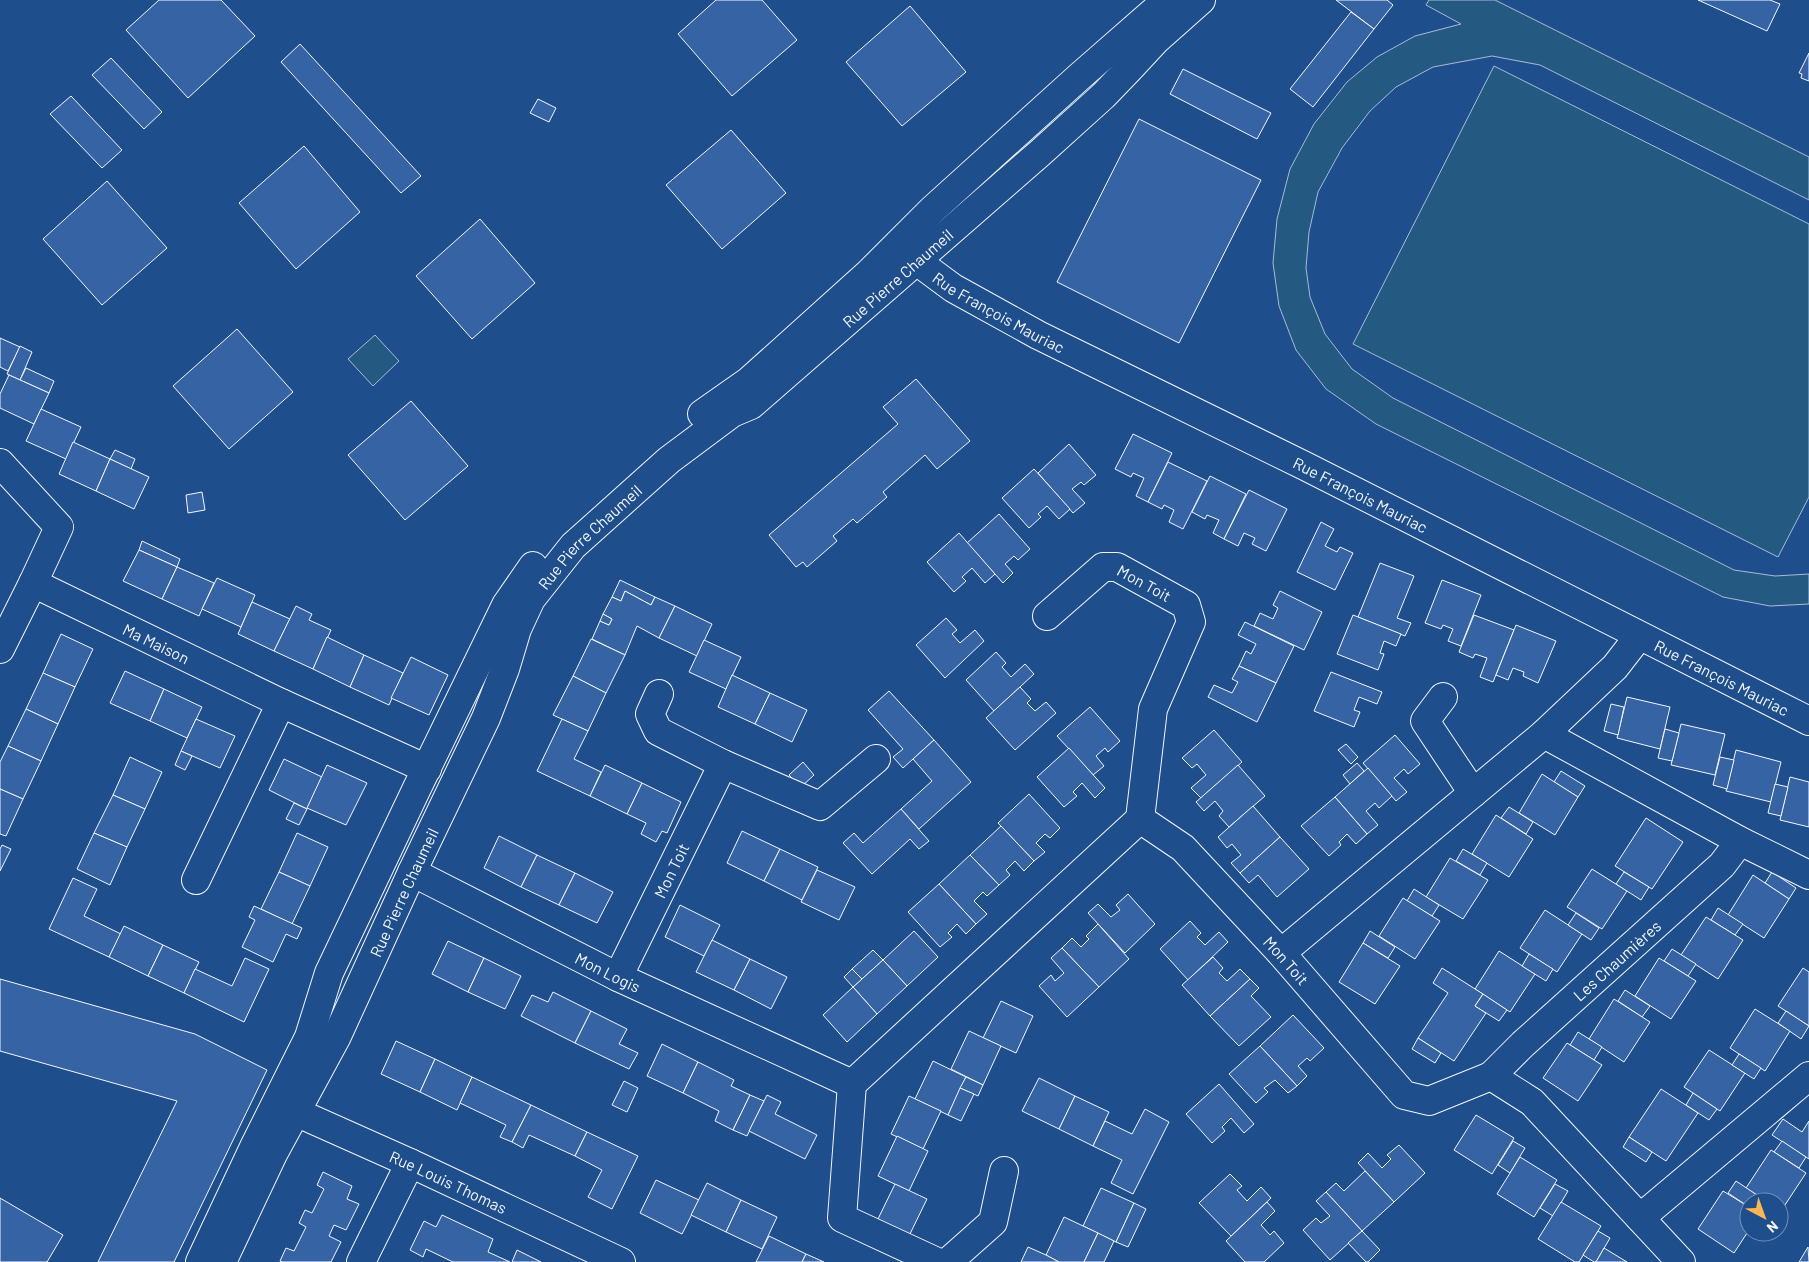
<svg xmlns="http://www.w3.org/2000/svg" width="1809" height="1262" font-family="Barlow,sans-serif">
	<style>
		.park { fill: #245a82; stroke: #a8bbd7 }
		.building { fill: #3563a3; stroke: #f2f6ff }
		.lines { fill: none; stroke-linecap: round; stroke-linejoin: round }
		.minor-casing { stroke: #f2f6ff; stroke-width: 30 }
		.minor { stroke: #1f4e8c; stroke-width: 28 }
		.labels { text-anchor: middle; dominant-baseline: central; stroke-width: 4; stroke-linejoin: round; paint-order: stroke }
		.street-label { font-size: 16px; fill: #f2f6ff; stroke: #1f4e8c }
	</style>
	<rect width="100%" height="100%" fill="#1f4e8c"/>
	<g class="park">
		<polygon points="1429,0 1495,0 1809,157 1809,200 1540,65 1492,56 1433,67 1396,87 1370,111 1342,148 1318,192 1309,232 1306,268 1310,297 1325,334 1352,369 1393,398 1734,570 1775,576 1809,574 1809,604 1770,606 1723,597 1376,424 1326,389 1296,350 1279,306 1273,263 1277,219 1290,169 1314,124 1347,82 1377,57 1415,36 1461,24 1426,5"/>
		<polygon points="1494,66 1809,224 1809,497 1778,557 1353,344"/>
		<polygon points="375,335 399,361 373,386 348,359"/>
	</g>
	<g class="building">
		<polygon points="159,0 221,0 255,36 188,98 126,30"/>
		<polygon points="716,0 762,0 797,40 732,96 678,34"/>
		<polygon points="1336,0 1387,0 1393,5 1374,29"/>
		<polygon points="1698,0 1770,0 1780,4 1767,31"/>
		<polygon points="910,6 966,72 902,126 846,62"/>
		<polygon points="1351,12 1374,29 1313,107 1290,89"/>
		<polygon points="300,44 421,176 401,193 281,62"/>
		<polygon points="1809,53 1809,81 1801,78 1802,74 1799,73"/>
		<polygon points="111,58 162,112 144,129 92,75"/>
		<polygon points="1183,69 1271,113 1257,139 1170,94"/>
		<polygon points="71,96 122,150 102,168 50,114"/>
		<polygon points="538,99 556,108 549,122 530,113"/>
		<polygon points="1139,119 1261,180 1179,343 1057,282"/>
		<polygon points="731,130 786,193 722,249 666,185"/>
		<polygon points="304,146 360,212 296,269 239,203"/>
		<polygon points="107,181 167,248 102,305 43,239"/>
		<polygon points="480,219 535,283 472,339 416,276"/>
		<polygon points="237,329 293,392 229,449 173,386"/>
		<polygon points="0,338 20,347 8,371 0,367"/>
		<polygon points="20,346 32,352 20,380 7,374"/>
		<polygon points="26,368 54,381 49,393 20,380"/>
		<polygon points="9,375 49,393 34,424 0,408 0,394"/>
		<polygon points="916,379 970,441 937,469 925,455 883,492 887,497 857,523 853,519 833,536 837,541 807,567 803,562 796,567 769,535 898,424 883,407"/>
		<polygon points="411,401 468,466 405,520 348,455"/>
		<polygon points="41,409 81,427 66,459 26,441"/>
		<polygon points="1133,434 1172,453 1148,502 1136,496 1144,478 1133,473 1131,477 1115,469"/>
		<polygon points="73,442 110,459 96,491 59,474"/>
		<polygon points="1069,444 1096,475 1084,485 1081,482 1072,489 1085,503 1073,513 1038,473"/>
		<polygon points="115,450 135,459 131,469 110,459"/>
		<polygon points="110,459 149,477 134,509 96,491"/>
		<polygon points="1168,462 1207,481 1183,529 1169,522 1174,510 1164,505 1162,509 1148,502"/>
		<polygon points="1034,469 1070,509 1059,519 1047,506 1038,514 1041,517 1029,528 1002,498"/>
		<polygon points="1210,476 1246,494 1224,539 1213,533 1219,520 1207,515 1205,519 1192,512"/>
		<polygon points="1249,490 1287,509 1266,551 1252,544 1255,538 1244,533 1238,546 1224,539"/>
		<polygon points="202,492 205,510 188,513 186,495"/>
		<polygon points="999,514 1030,549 1018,560 1014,556 1005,564 1013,573 1003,583 967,543"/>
		<polygon points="1321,522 1334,529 1325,546 1337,552 1340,547 1353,553 1335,590 1297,572"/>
		<polygon points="959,533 995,574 985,583 972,568 962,577 966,581 954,592 927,562"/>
		<polygon points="142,541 180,559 177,567 139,550"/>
		<polygon points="139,550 177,567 162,599 123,581"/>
		<polygon points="1380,563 1414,576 1397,618 1411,623 1405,636 1358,617"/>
		<polygon points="177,567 214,583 199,616 162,599"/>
		<polygon points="217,578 255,595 241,627 202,609"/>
		<polygon points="620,580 655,597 651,605 625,591 621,601 612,597"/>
		<polygon points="1442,580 1481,595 1461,646 1448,641 1453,629 1443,625 1441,629 1425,623"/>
		<polygon points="625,591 651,605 655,597 675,606 659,638 637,626 625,655 592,639 600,621 609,625 612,619 603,614 612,597 621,601"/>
		<polygon points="1280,591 1322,612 1304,650 1254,626 1260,613 1273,619 1278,608 1273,605"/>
		<polygon points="252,602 290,619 274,651 238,634"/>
		<polygon points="296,606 312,614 309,620 331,630 313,669 274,651"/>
		<polygon points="675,606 712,624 697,656 659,638"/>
		<polygon points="603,614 612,619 609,625 600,621"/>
		<polygon points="1353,615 1401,634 1396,646 1384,641 1380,653 1384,654 1378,670 1337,654"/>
		<polygon points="1474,615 1514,630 1493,682 1480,677 1487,658 1475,654 1473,658 1459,652"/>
		<polygon points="946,618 957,630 952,634 960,643 975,630 984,641 945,678 916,645"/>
		<polygon points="1245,622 1294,646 1276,683 1239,666 1246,651 1251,654 1256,644 1238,635"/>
		<polygon points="1516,625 1556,641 1538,683 1523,676 1524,672 1513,668 1508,680 1496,675"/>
		<polygon points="61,634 93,649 75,687 43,673"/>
		<polygon points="327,637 364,655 350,687 313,669"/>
		<polygon points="591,639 625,655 606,693 573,676"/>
		<polygon points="704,640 741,657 726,689 689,672"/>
		<polygon points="996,652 1006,663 1002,667 1011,677 1025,664 1034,674 994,711 966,680"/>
		<polygon points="364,655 403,673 389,705 350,687"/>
		<polygon points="411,657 448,675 429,715 391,698"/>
		<polygon points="1239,666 1276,683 1257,722 1208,697 1214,685 1232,693 1238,682 1232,679"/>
		<polygon points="125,671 164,689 150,721 110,703"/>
		<polygon points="1331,672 1382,692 1377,704 1359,697 1354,710 1360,712 1354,727 1314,711"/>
		<polygon points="43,673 75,687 58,724 26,709"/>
		<polygon points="732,675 770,693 755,724 718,707"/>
		<polygon points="573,676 606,693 588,731 553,715"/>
		<polygon points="1020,687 1031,699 1027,703 1035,711 1046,702 1056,713 1015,750 986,718"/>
		<polygon points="164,689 202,707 187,738 150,721"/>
		<polygon points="889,691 934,740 903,768 893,757 903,749 868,710"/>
		<polygon points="770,693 807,710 792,742 755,724"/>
		<polygon points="1627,697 1670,707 1660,749 1617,738"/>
		<polygon points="1611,704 1624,707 1618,735 1604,731"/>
		<polygon points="1090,707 1120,741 1108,752 1105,748 1096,756 1104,766 1093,775 1057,736"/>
		<polygon points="26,709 58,724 41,761 8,746"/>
		<polygon points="196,719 235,736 220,768 181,751"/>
		<polygon points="562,719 588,731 574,759 601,772 590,796 537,771"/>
		<polygon points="1681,724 1725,734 1715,775 1671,765"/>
		<polygon points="1665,729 1679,733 1672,761 1658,758"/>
		<polygon points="1214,730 1242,762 1201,798 1191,788 1206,775 1197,764 1192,768 1182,758"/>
		<polygon points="1395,735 1420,764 1408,774 1404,769 1394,778 1407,792 1396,801 1363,763"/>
		<polygon points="934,740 971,782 919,829 901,809 932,781 913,759"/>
		<polygon points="1346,744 1358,757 1351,764 1338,750"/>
		<polygon points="8,746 41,761 23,799 0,789 0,762"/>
		<polygon points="1069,748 1105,788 1095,798 1082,783 1073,792 1077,796 1064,807 1037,777"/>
		<polygon points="1736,750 1781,762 1771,802 1726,791"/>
		<polygon points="181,751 192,756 185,770 175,765"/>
		<polygon points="130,757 162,772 145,809 113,795"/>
		<polygon points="1720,757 1734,760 1727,789 1713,785"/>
		<polygon points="284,759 322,777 307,809 269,790"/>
		<polygon points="803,762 814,775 801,787 789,775"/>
		<polygon points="1357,763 1364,771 1350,784 1343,775"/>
		<polygon points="327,765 367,783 346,825 307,808"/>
		<polygon points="605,765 642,783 627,814 590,796"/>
		<polygon points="1238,765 1265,796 1229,827 1219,816 1223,811 1215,801 1204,811 1196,802"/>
		<polygon points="1368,768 1392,796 1379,808 1375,803 1366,811 1378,825 1367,834 1335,797"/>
		<polygon points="1561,771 1585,786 1578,797 1554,782"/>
		<polygon points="1542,774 1578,797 1555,835 1519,813"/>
		<polygon points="1790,777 1809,782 1809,827 1780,820"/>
		<polygon points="642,783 681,802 667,833 662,831 656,842 641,834 646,823 627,814"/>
		<polygon points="1775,784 1788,787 1781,816 1768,813"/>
		<polygon points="0,789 23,799 6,836 0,834"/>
		<polygon points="1029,794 1060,828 1050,838 1045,834 1036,843 1045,852 1034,861 998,823"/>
		<polygon points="113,795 145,809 127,847 94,833"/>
		<polygon points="1335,797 1367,834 1356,844 1347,834 1339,842 1341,845 1329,856 1301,826"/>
		<polygon points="294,803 307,809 299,825 286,819"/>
		<polygon points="1253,806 1280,837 1240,873 1231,863 1241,855 1232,844 1227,848 1218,837"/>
		<polygon points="1509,807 1533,822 1526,834 1501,818"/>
		<polygon points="901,809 929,841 919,849 910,839 872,874 843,843 854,833 863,843"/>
		<polygon points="1496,815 1533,839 1509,877 1472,854"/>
		<polygon points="1646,818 1683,842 1652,889 1615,866"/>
		<polygon points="1001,826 1034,861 1024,871 1015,861 1006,870 1010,875 999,885 970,855"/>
		<polygon points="742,831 780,849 764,881 727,863"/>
		<polygon points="94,833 127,847 110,885 77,869"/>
		<polygon points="297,833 328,847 310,886 279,872"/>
		<polygon points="499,836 537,855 521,887 484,868"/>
		<polygon points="1280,837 1309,869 1277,897 1258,875 1249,883 1240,873"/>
		<polygon points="2,845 11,849 0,871 0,849"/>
		<polygon points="780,849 818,867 802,900 764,881"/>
		<polygon points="1463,849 1487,863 1480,875 1456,861"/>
		<polygon points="537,855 575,873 559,905 521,887"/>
		<polygon points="970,855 999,885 987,896 983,892 974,901 987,914 976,924 939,884"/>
		<polygon points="1450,858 1488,880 1463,919 1426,897"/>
		<polygon points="1592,869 1627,891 1602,929 1567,907"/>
		<polygon points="817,870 855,887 839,920 801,902"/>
		<polygon points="279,872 310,886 292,924 261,909"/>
		<polygon points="1624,872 1649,887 1641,900 1616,884"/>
		<polygon points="1772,872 1796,888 1789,899 1765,883"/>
		<polygon points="575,873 613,892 597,923 559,905"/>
		<polygon points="1753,875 1789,899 1764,938 1728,915"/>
		<polygon points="73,878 97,889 84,916 121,934 109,957 49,929"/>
		<polygon points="939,884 976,924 966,934 957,924 948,933 952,937 940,947 908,912"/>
		<polygon points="1414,889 1439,905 1432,916 1407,901"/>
		<polygon points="1128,894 1155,924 1125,953 1088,913 1098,904 1111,917 1120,910 1116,905"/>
		<polygon points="1403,898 1440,921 1415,959 1379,936"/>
		<polygon points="680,905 720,925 704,956 665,937"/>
		<polygon points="254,906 302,928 297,939 286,934 273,962 242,947 255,920 249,917"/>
		<polygon points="1718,908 1743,924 1735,935 1711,920"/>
		<polygon points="1545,910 1582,934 1557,972 1520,948"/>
		<polygon points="1576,913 1599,928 1591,940 1568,925"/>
		<polygon points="1706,917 1743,940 1718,979 1681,955"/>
		<polygon points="1190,921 1201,933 1197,937 1205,945 1219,932 1228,942 1188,980 1160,949"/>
		<polygon points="1098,924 1129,959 1099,987 1062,948 1072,938 1081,947 1089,939 1086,936"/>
		<polygon points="124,926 163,945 148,976 109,957"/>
		<polygon points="914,931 938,957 907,986 883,960"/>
		<polygon points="1370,931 1395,947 1388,958 1363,943"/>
		<polygon points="712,940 750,959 734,990 696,972"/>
		<polygon points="448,941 484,958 468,992 432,974"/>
		<polygon points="1363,943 1400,966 1375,1004 1339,982"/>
		<polygon points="163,945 199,962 184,993 148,976"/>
		<polygon points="1062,948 1099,987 1067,1017 1039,986 1051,975 1055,981 1064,973 1051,958"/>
		<polygon points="1672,949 1696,964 1688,976 1664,961"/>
		<polygon points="873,950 883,960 862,979 852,969"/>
		<polygon points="1499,951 1535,974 1510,1012 1475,989"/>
		<polygon points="1529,954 1553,969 1546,981 1522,966"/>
		<polygon points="1213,957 1223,968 1219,973 1227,981 1240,969 1250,979 1210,1016 1182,985"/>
		<polygon points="245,958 269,969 244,1022 184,993 195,969 232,986"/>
		<polygon points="484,958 521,976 505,1009 468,992"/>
		<polygon points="1659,958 1696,981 1671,1019 1635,996"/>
		<polygon points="750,959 787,977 771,1009 734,990"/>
		<polygon points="883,960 907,986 877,1014 853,987"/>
		<polygon points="1442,968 1483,994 1475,1006 1486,1013 1454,1061 1418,1038 1448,993 1433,983"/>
		<polygon points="1803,968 1809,972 1809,1026 1778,1006"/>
		<polygon points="852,969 862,979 853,987 844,977"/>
		<polygon points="0,979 195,1034 267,1070 174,1262 98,1262 177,1101 0,1051"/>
		<polygon points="1250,979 1259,988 1251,996 1271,1017 1239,1046 1210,1016"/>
		<polygon points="853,987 877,1014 847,1042 823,1015"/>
		<polygon points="1625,990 1650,1006 1642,1017 1618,1001"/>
		<polygon points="553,992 591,1011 575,1043 521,1016 532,995 548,1002"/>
		<polygon points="1483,994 1507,1010 1499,1021 1475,1006"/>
		<polygon points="1614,999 1650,1022 1624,1062 1589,1039"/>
		<polygon points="1001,1001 1033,1016 1016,1053 983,1038"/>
		<polygon points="1755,1009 1790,1031 1765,1071 1730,1048"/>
		<polygon points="591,1011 627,1029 619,1044 638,1053 629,1069 575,1043"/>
		<polygon points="1786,1011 1809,1026 1801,1039 1778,1023"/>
		<polygon points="1293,1015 1324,1048 1310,1061 1307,1058 1298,1066 1307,1076 1297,1086 1260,1046"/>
		<polygon points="969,1031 1001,1046 983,1085 951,1069"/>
		<polygon points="1578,1032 1602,1047 1594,1060 1570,1045"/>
		<polygon points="1418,1038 1441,1053 1435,1063 1412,1049"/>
		<polygon points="396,1041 435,1059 420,1092 381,1074"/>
		<polygon points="1567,1043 1602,1065 1578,1101 1543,1078"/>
		<polygon points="662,1044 698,1062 683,1093 647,1076"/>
		<polygon points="1260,1046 1297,1086 1288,1093 1275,1080 1264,1088 1268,1092 1256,1103 1229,1074"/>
		<polygon points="1709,1050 1745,1073 1720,1111 1684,1087"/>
		<polygon points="1739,1054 1761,1068 1754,1079 1732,1065"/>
		<polygon points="435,1059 472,1077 457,1110 420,1092"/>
		<polygon points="933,1061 966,1077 948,1115 915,1099"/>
		<polygon points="698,1062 734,1080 731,1086 750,1095 733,1130 715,1121 719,1111 683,1093"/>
		<polygon points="472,1077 531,1105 512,1142 500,1137 506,1125 460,1103"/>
		<polygon points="966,1077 983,1085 978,1096 960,1088"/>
		<polygon points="1039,1078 1075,1096 1059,1129 1022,1111"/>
		<polygon points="624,1081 638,1088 627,1112 612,1105"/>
		<polygon points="1219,1084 1254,1124 1244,1133 1231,1118 1222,1127 1225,1131 1212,1143 1186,1114"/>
		<polygon points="960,1088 974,1094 961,1121 948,1115"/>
		<polygon points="1661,1089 1698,1113 1666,1161 1629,1137"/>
		<polygon points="1693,1093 1717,1109 1709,1120 1686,1105"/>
		<polygon points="750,1095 764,1101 747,1136 733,1130"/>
		<polygon points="767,1095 781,1102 775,1114 817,1135 805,1159 749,1131"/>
		<polygon points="909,1096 941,1111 923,1149 891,1134"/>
		<polygon points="1075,1096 1109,1112 1093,1146 1059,1129"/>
		<polygon points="531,1105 587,1132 575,1156 529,1135 523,1148 512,1142"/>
		<polygon points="1145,1109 1169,1122 1133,1194 1111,1183 1122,1160 1093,1146 1105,1121 1132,1134"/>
		<polygon points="1476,1115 1514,1138 1492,1174 1454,1150"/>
		<polygon points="1783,1119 1802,1132 1809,1121 1809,1159 1772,1135"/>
		<polygon points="587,1132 638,1156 612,1209 588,1197 602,1170 575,1156"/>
		<polygon points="897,1136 928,1151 909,1191 878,1176"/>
		<polygon points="1629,1137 1652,1152 1646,1162 1623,1147"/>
		<polygon points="1513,1141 1525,1148 1510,1173 1498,1165"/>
		<polygon points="1782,1141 1806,1157 1799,1168 1774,1152"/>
		<polygon points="1399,1145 1425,1173 1394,1202 1358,1163 1368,1153 1382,1168 1391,1159 1387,1155"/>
		<polygon points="1771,1150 1806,1173 1781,1211 1779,1210 1779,1202 1767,1202 1746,1188"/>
		<polygon points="1520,1157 1557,1180 1534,1217 1497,1194"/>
		<polygon points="1365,1171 1394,1202 1362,1231 1326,1192 1336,1183 1344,1191"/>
		<polygon points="323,1172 352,1186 347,1199 359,1204 346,1230 334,1225 329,1236 341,1242 331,1262 283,1262 280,1261 286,1248 294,1251 306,1227 299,1223 305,1210 312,1213 324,1189 317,1185"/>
		<polygon points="1230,1174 1242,1186 1237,1190 1247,1201 1261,1187 1271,1198 1231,1236 1199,1203"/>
		<polygon points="656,1180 699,1200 682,1234 640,1213"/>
		<polygon points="1736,1181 1760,1197 1756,1202 1749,1202 1749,1207 1728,1193"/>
		<polygon points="707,1183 741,1200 726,1232 691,1215"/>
		<polygon points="895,1184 927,1199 908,1238 876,1223"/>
		<polygon points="1555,1184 1568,1191 1553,1216 1540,1208"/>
		<polygon points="1101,1188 1134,1203 1116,1242 1083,1226"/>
		<polygon points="1723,1191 1749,1207 1749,1230 1734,1253 1698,1229"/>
		<polygon points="1326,1192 1362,1231 1330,1260 1303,1230 1316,1218 1321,1223 1330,1216 1316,1201"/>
		<polygon points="0,1198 63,1235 47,1262 0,1262"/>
		<polygon points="741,1200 777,1217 762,1249 726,1232"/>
		<polygon points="1267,1202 1275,1211 1261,1225 1270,1235 1274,1231 1284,1243 1264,1262 1245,1262 1226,1241"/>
		<polygon points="1561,1202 1601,1226 1579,1262 1575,1262 1538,1239"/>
		<polygon points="1134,1203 1146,1209 1128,1247 1116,1242"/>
		<polygon points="442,1215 493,1239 488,1252 510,1262 453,1262 426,1249 423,1257 410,1250 424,1221 436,1227"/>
		<polygon points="1064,1217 1098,1233 1084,1262 1059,1262 1046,1255"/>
		<polygon points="1362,1231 1380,1250 1368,1262 1366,1262 1348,1243"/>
		<polygon points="1598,1231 1610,1238 1596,1262 1594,1262 1583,1255"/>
		<polygon points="1098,1233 1114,1241 1104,1262 1084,1262"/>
		<polygon points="769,1236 806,1254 802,1262 756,1262"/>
		<polygon points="1028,1247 1046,1255 1059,1262 1021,1262"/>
		<polygon points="1808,1247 1809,1262 1799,1262"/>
		<polygon points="1604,1248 1627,1262 1596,1262"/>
		<polygon points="517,1250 541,1262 512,1262"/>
		<polygon points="806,1254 824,1262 802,1262"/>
	</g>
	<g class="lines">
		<g class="minor-casing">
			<g id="minor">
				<path id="s1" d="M906,245l20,23 27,20 85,47 267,131 504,255"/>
				<polyline points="702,414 749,381 868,274 932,210 1079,77 1167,0"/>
				<polyline points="0,463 59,527 33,583"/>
				<path id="s2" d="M1047,616l56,-49h14l69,38 5,17 -38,87 -13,110"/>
				<path id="s3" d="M0,649l33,-66 248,120 146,66"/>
				<polyline points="659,694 650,714 658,731 723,764 820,806 876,759"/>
				<polyline points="1443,697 1425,721 1473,793"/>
				<polyline points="1544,734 1740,841 1809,875"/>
				<path id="s4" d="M412,872l206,105 234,107"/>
				<polyline points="196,880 281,703"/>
				<polyline points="1281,953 1544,734 1615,667 1639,636"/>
				<path id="s5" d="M618,977l105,-213"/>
				<path id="s6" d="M1491,1076l32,-32 199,-179 18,-24"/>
				<path id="s7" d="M280,1105l130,58 211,99"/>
				<polyline points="1640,1218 1809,1076"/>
				<polyline points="200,1262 255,1145 309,1037 329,973 417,788 506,605 533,566"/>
				<path id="s8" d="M222,1262l51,-108 64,-118 75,-164 74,-154 19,-49 12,-40 14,-30 42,-53 96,-86 63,-47 19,-8 289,-252 63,-57 27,-28 26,-28 45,-40"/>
				<polyline points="361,1262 410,1163"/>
				<path id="s9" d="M937,1262l-95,-44 10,-134 288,-265 43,29 98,105 123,142 25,6 62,-25 41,26 149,160"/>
				<polyline points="948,1262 993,1222 1004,1171"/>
			</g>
		</g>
		<use href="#minor" class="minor"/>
	</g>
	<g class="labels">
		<g class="street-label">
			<text stroke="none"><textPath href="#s8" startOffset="1222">Rue Pierre Chaumeil</textPath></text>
			<text stroke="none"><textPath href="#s1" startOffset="116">Rue François Mauriac</textPath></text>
			<text stroke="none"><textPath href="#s1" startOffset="521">Rue François Mauriac</textPath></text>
			<text stroke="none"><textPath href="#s8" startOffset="818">Rue Pierre Chaumeil</textPath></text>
			<text stroke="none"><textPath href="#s2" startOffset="120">Mon Toit</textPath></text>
			<text stroke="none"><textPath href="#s3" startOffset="211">Ma Maison</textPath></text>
			<text stroke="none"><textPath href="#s1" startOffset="926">Rue François Mauriac</textPath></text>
			<text stroke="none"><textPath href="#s5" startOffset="119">Mon Toit</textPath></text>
			<text stroke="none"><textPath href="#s8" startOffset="412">Rue Pierre Chaumeil</textPath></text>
			<text stroke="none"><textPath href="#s9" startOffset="835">Mon Toit</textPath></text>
			<text stroke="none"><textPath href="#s6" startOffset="171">Les Chaumières</textPath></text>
			<text stroke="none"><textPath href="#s4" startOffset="220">Mon Logis</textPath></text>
			<text stroke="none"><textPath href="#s7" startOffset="185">Rue Louis Thomas</textPath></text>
		</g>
	</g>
	<g transform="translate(1764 1217) rotate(139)"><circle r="24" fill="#1f4e8c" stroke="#7391ba"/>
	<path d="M0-4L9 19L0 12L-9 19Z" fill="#ffb74d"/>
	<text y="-8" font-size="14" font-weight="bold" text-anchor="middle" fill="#f2f6ff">N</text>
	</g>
</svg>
